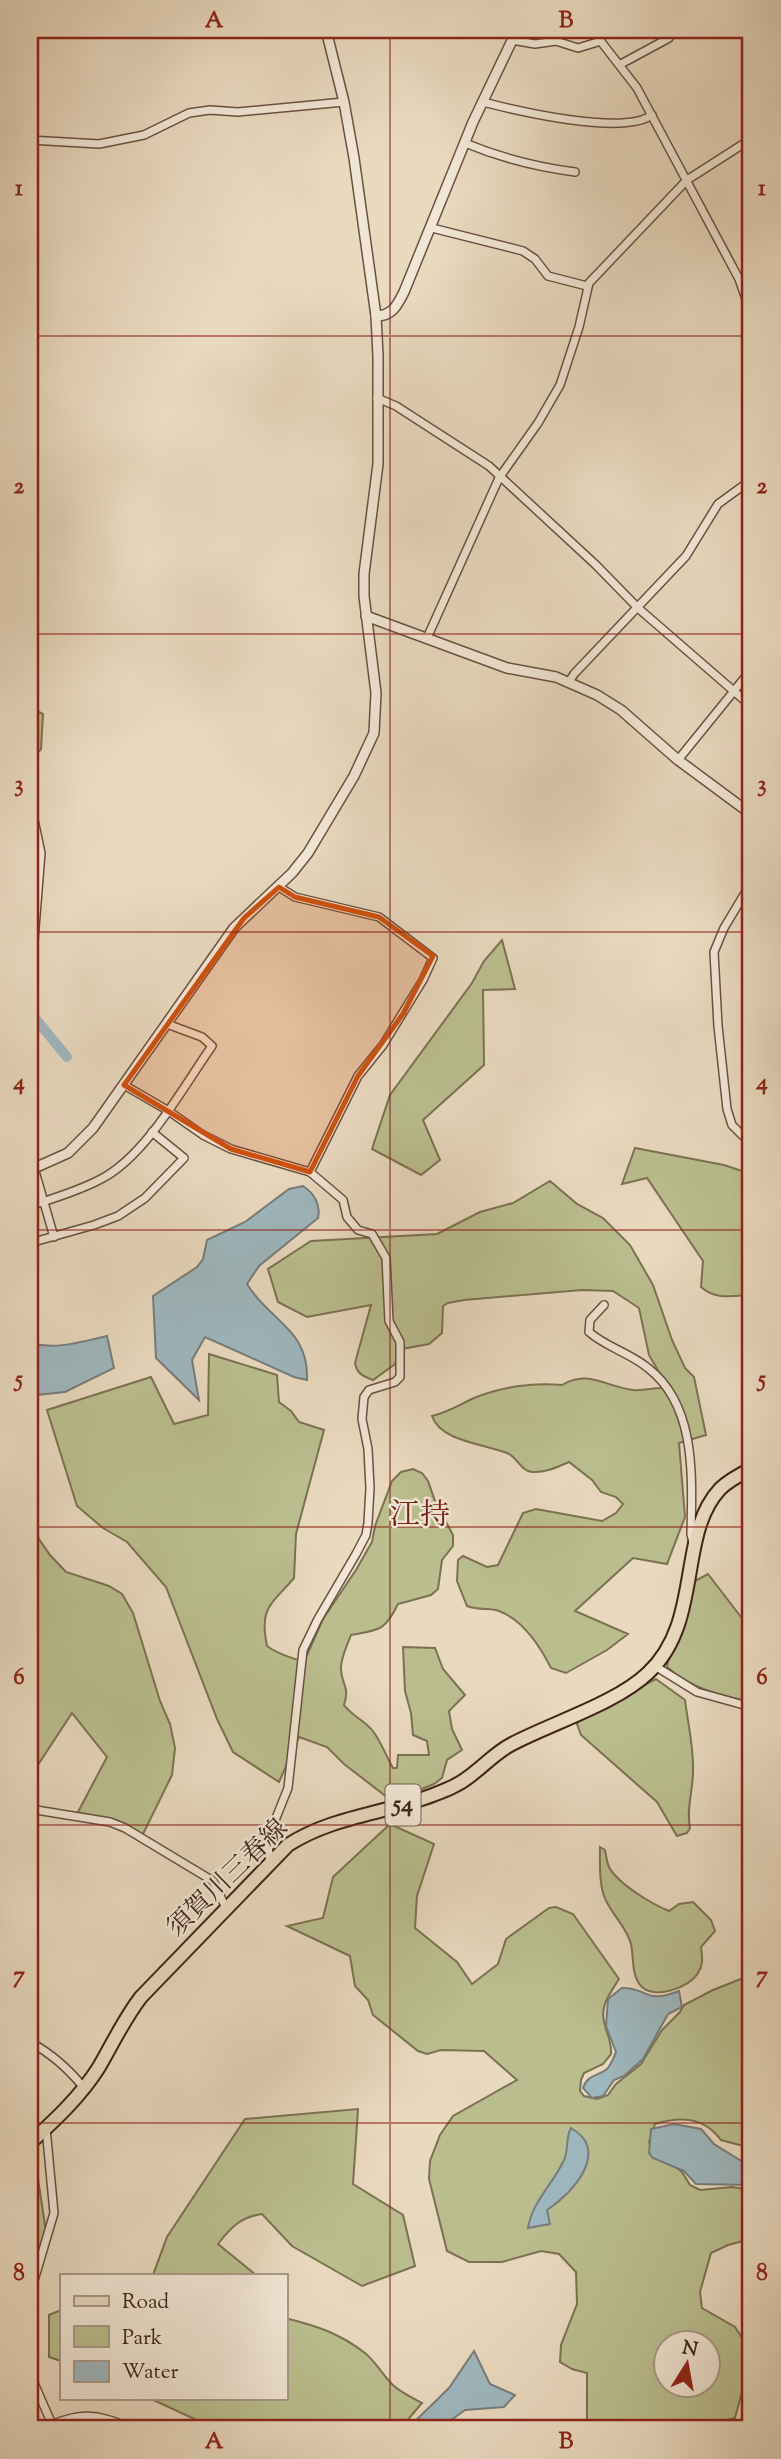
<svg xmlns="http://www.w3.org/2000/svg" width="781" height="2459" font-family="'Sorts Mill Goudy','Noto Serif JP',serif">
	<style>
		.green { fill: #babe8f; stroke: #7c7152; stroke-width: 2; fill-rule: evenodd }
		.water { fill: #9eb7be; stroke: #787c7b; stroke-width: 2 }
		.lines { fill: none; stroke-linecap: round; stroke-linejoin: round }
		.river { stroke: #9eb7be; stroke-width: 10 }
		.minor-casing { stroke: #6a5140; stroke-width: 10 }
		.tertiary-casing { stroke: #6a5140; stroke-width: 12 }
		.primary-casing { stroke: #3f2416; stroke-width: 16 }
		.minor { stroke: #f1e6d5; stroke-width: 7 }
		.tertiary { stroke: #f1e6d5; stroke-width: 9 }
		.primary { stroke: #e9d9bf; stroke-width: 12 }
		.marked { fill: #cf510e; fill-opacity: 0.2; stroke: #cf510e; stroke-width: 5; stroke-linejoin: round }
		.grid { fill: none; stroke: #8f2418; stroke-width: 2; stroke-opacity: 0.55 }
		.labels { text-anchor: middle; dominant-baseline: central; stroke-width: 5; stroke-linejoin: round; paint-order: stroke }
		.shield { fill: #f1e6d5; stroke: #745e4f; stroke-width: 2 }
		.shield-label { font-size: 24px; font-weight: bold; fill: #3f2416 }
		.street-label { font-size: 26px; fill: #3f2416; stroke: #f1e6d5 }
		.quarter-label { font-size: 30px; fill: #7a1f14; stroke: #f1e6d5 }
		.neatline { fill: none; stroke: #8f2418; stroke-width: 2.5 }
		.grid-label { font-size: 23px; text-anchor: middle; font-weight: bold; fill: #8f2418 }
	</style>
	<rect width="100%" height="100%" fill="#e9d9bf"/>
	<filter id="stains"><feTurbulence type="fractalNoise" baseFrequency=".00286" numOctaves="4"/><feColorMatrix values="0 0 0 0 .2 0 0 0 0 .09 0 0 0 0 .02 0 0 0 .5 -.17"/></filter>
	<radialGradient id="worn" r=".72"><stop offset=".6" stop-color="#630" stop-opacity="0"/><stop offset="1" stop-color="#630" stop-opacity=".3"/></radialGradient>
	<g class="green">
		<polygon points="30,707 43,714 41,749 30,762"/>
		<polygon points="502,940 515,989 483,990 484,1065 423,1120 440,1160 421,1175 372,1149 390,1095 472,983 484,961"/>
		<path d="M635,1148l89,17 27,9v121c-18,1 -36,5 -50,-8l2,-26 -56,-83 -25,6z"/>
		<path d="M550,1181l27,23 26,14 27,27 23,40 19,55 13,28 9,9 12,58 -27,8 6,74 -18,47 -34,-6 -58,53 53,23 -21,16 -41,23 -15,-5c-11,-22 -28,-48 -52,-57 -9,-4 -19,0 -32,-5l-10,-25 1,-21 5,-4 24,11 11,-2 25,-52 13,-4 66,12 14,-8 7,-9 -7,-7 -15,-5 -9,-12 -23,-18c-12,5 -23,11 -37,10 -11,-1 -15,-15 -25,-19 -23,-9 -67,-12 -75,-37 16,-4 27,-11 42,-18 27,-11 59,-16 88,-13 26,-16 44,2 71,5 10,1 20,-2 29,-2l2,-7 -15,-26 -10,-47 -26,-17 -31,-1 -118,10 -16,3 -5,3 -1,27 -13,11 -27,5 -7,15 -22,16c-10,-4 -16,-6 -18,-17l16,-58 -64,12 -29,-15 -10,-33 43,-28 126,-7 43,-22 33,-9z"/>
		<path d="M209,1354l68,21 2,27 12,9 8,11 25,8 -28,104 -2,44c-23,27 -35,29 -27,68 12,9 23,11 37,16l19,-43 33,-49 16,-28 3,-16 17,-45 9,-9 12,-3 9,4 6,8 7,20 18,34v11l-11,14 -4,29 -7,6 -33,9c-13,27 -19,26 -47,31 -4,11 -11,24 -10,35 1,15 9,17 3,35 8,11 20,15 28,25 9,11 13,24 21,38h4l1,-13h31l-2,-14 -14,-6 -2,-22 -6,-22 -2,-44 32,1 8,21 22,26 -16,16 3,18 10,21 -15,10 -5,18 -8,6 -42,17 -48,-37 -17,-17 -28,-10 -20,45 -46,-30 -16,-33 -51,-132 -39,-45 -24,-14 -26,-22 -30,-96 104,-33 23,47 34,-9z"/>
		<polygon points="30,1526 50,1555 66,1572 109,1586 122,1594 133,1613 160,1701 170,1724 175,1748 172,1775 142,1836 78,1812 107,1757 72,1713 30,1777"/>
		<path d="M708,1574l43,56v72c-31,-7 -59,-13 -84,-35l1,-6 13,-28 12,-51z"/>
		<path d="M656,1679l29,21c3,24 9,48 8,72 0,19 -7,37 -3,56l-3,5 -10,3 -20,-34 -76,-67 -4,-11 4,-7z"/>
		<path d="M390,1824l44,20 -17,52 -2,32 42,34 15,22 26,-20 8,-25 43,-31 7,-1 17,7 46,65c-8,13 -19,26 -15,42 2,12 8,20 7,33l-8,10 -19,9 -3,7 -1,11 4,5 13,3 11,-4 8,-11 25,-20 21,-34 18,-18 4,-7 29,-15 38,-15v173l-30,-8c-17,-23 -40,-24 -66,-16l-6,18 5,12 15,8 13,10 8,13 10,5 32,-3 19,3v49l-23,6 -17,8 -11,39 2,16 33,19 16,25v20l-6,9 -10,37 -14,3 -2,8h-132v-56l-15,-4 -12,-7 1,-17 16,-41 -1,-32 -17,-18 -18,-3 -39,11h-33l-22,-11 -18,-72 1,-18 10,-26 13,-19 64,-36 -33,-29 -43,-1 -14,4 -9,-3 -45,-36 -5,-15 -13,-14 -5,-30 -63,-30 36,-8 10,-41zM666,2344h42v42h-42z"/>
		<path d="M600,1847l5,3c1,6 2,12 4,17 9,17 43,37 60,44l10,-7 14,-2 18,18 4,11 -14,16c1,9 3,17 -3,26 -9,15 -44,27 -57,13 -10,-11 -7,-29 -10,-42 -4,-17 -21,-31 -27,-48 -5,-15 -4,-33 -4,-49z"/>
		<path d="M358,2109l-5,75 50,31 12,51 -53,20 -70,-40 -30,-32c-21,3 -31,13 -44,30l38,31h-103l14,-38 78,-118z"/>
		<polygon points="36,2166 47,2238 30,2267 30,2171"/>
		<polygon points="61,2310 61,2361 49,2357 49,2315"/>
		<path d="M285,2318c32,8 54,15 80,35 12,10 18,23 29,33 8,7 19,12 28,17l-22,26h-184l-67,-31h136z"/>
	</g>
	<g class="water">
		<path d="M303,1186c11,7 18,19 15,32l-59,48 -12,18c23,38 62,45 60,96l-13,-3 -89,-40 -13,23 7,40 -43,-42 -3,-62 44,-29 6,-8 4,-19 38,-18 44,-33z"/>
		<path d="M107,1336l7,32 -49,24 -28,3 -7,4v-56c27,7 50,-1 77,-7z"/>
		<path d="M622,1988c26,-1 22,17 57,3l3,16 -14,7 -25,45 -19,17 -10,4 -11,16 -11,2 -9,-10c5,-14 14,-11 24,-19 4,-4 7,-12 9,-17l-10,-26 2,-27z"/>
		<polygon points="674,2124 701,2129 714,2144 751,2167 751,2185 696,2184 684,2171 653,2158 649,2153 651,2129"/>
		<path d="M571,2128c40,23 2,65 -24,82l3,14 -22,4c4,-26 25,-44 36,-68 5,-11 1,-21 7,-32z"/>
		<polygon points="474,2351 490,2384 515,2395 504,2407 465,2410 439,2429 407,2429 449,2388"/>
	</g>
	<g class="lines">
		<polyline class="river" points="30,1012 67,1057"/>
		<g class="minor-casing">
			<g id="minor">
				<polyline points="592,30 637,88 739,279 751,313"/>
				<polyline points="512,40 535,44 556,41 578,48 601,41"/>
				<polyline points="621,64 669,38"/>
				<path d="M483,102c35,9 140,34 169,13"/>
				<polyline points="30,140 99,144 144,135 189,113 210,110 238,112 344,102"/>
				<path d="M465,143c36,15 71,24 110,29"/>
				<polyline points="432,228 523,251 535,259 548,276 587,286"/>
				<polyline points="377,398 396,406 489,466 596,565 638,608 751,706"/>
				<polyline points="427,638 499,478 538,423 560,385 579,327 589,283 687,180 751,139"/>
				<polyline points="569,682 574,674 686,556 718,504 751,480"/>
				<polyline points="678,760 751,670"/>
				<polyline points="30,801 41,853 30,990"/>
				<polyline points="751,883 724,928 714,952 718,1026 727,1109 732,1125 743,1136 751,1138"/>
				<polyline points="279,887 295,897 379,917 433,958 423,980 383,1045 358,1076 310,1172"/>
				<polyline points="124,1085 167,1110 203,1135 231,1149 310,1172 343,1200 347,1217 358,1230 372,1234 386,1258 389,1321 400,1342 400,1377 395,1382 369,1390 364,1397 362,1419 368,1449 370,1488 368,1523 366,1535 356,1554 318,1619 303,1650 288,1788 270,1833 268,1845 270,1862"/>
				<polyline points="34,1168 54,1237"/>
				<path d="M30,1206c24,-8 49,-15 71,-27 45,-23 82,-92 111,-133l-10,-9 -35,-13"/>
				<polyline points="30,1243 94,1225 118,1216 145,1198 184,1158 152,1132"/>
				<path d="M604,1305l-14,15 -1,12c17,15 41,21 59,36 49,38 44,110 43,166l2,9"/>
				<polyline points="748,1470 747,1464 751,1449"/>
				<polyline points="655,1666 697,1692 751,1707"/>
				<polyline points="30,1809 110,1822 125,1828 213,1881 226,1908"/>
				<path d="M30,2042c22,12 38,26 54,46"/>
				<polyline points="30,2294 54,2213 46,2128"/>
				<polyline points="30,2374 54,2429"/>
				<path d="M40,2429c43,-17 51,-17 94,0"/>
			</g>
		</g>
		<g class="tertiary-casing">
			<g id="tertiary">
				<path d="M376,316c16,0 21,-10 28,-24l69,-170 44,-92"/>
				<polyline points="366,616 507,668 556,677 597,695 621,710 678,760 751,814"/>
				<polyline points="30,1155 34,1168"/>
				<polyline points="30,1170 68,1153 93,1128 234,928 292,873 308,853 354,776 374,733 376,693 364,596 364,574 378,464 378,356 376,316 354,158 344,102 326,30"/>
			</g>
		</g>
		<g class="primary-casing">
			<path id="primary" d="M30,2143c25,-23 51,-47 69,-76 14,-24 25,-48 42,-70l147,-152c45,-29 96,-31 145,-50 13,-5 26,-10 37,-19 15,-11 26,-24 42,-32 40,-21 105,-41 136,-71 55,-51 29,-138 72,-184 9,-9 21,-15 31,-20"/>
		</g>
		<use href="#minor" class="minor"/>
		<use href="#tertiary" class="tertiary"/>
		<use href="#primary" class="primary"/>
	</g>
	<path class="marked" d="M279,887l16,10 84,20 54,39 -30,58 -45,62 -48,96 -79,-23 -107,-64 120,-167z"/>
	<path class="grid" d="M390,30v2399M30,336h721M30,634h721M30,932h721M30,1230h721M30,1527h721M30,1825h721M30,2123h721"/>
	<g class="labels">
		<rect class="shield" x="385.5" y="1784.5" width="35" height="41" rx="5"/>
		<g class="shield-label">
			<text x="403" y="1805">54</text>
		</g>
		<g class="street-label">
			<text transform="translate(228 1879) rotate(-44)">須賀川三春線</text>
		</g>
		<g class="quarter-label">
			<text x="420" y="1516">江持</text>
		</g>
	</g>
	<rect width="781" height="2459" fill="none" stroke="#e9d9bf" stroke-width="77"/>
	<rect x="60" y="2274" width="228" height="126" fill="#f1e6d5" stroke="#aa9889" stroke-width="2"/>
	<rect x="74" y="2296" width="35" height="10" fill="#e9d9bf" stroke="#aa9889" stroke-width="2"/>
	<text x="122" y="2308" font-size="21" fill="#3f2416">Road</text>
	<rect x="74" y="2326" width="35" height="21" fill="#babe8f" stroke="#aa9889" stroke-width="2"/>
	<text x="122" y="2344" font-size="21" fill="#3f2416">Park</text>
	<rect x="74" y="2361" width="35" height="21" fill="#9eb7be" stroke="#aa9889" stroke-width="2"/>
	<text x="122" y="2378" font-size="21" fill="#3f2416">Water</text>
	<g transform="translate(687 2364) rotate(11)"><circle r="33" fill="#f1e6d5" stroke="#aa9889" stroke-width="2"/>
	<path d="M0-5L12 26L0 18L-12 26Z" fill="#8f2418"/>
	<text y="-10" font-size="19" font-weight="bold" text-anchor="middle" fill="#3f2416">N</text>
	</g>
	<rect x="38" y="38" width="704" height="2382" class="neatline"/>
	<g class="grid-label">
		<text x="214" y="27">A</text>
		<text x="566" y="27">B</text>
		<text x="19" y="195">1</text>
		<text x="762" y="195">1</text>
		<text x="19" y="493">2</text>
		<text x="762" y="493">2</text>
		<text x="19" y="791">3</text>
		<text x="762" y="791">3</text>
		<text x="19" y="1089">4</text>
		<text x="762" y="1089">4</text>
		<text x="19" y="1386">5</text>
		<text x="762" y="1386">5</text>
		<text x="19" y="1684">6</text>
		<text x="762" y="1684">6</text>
		<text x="19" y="1982">7</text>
		<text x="762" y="1982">7</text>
		<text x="19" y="2280">8</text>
		<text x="762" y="2280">8</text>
		<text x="214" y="2448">A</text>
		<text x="566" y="2448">B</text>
	</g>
	<rect width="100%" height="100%" filter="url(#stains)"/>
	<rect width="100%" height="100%" fill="url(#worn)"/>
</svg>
